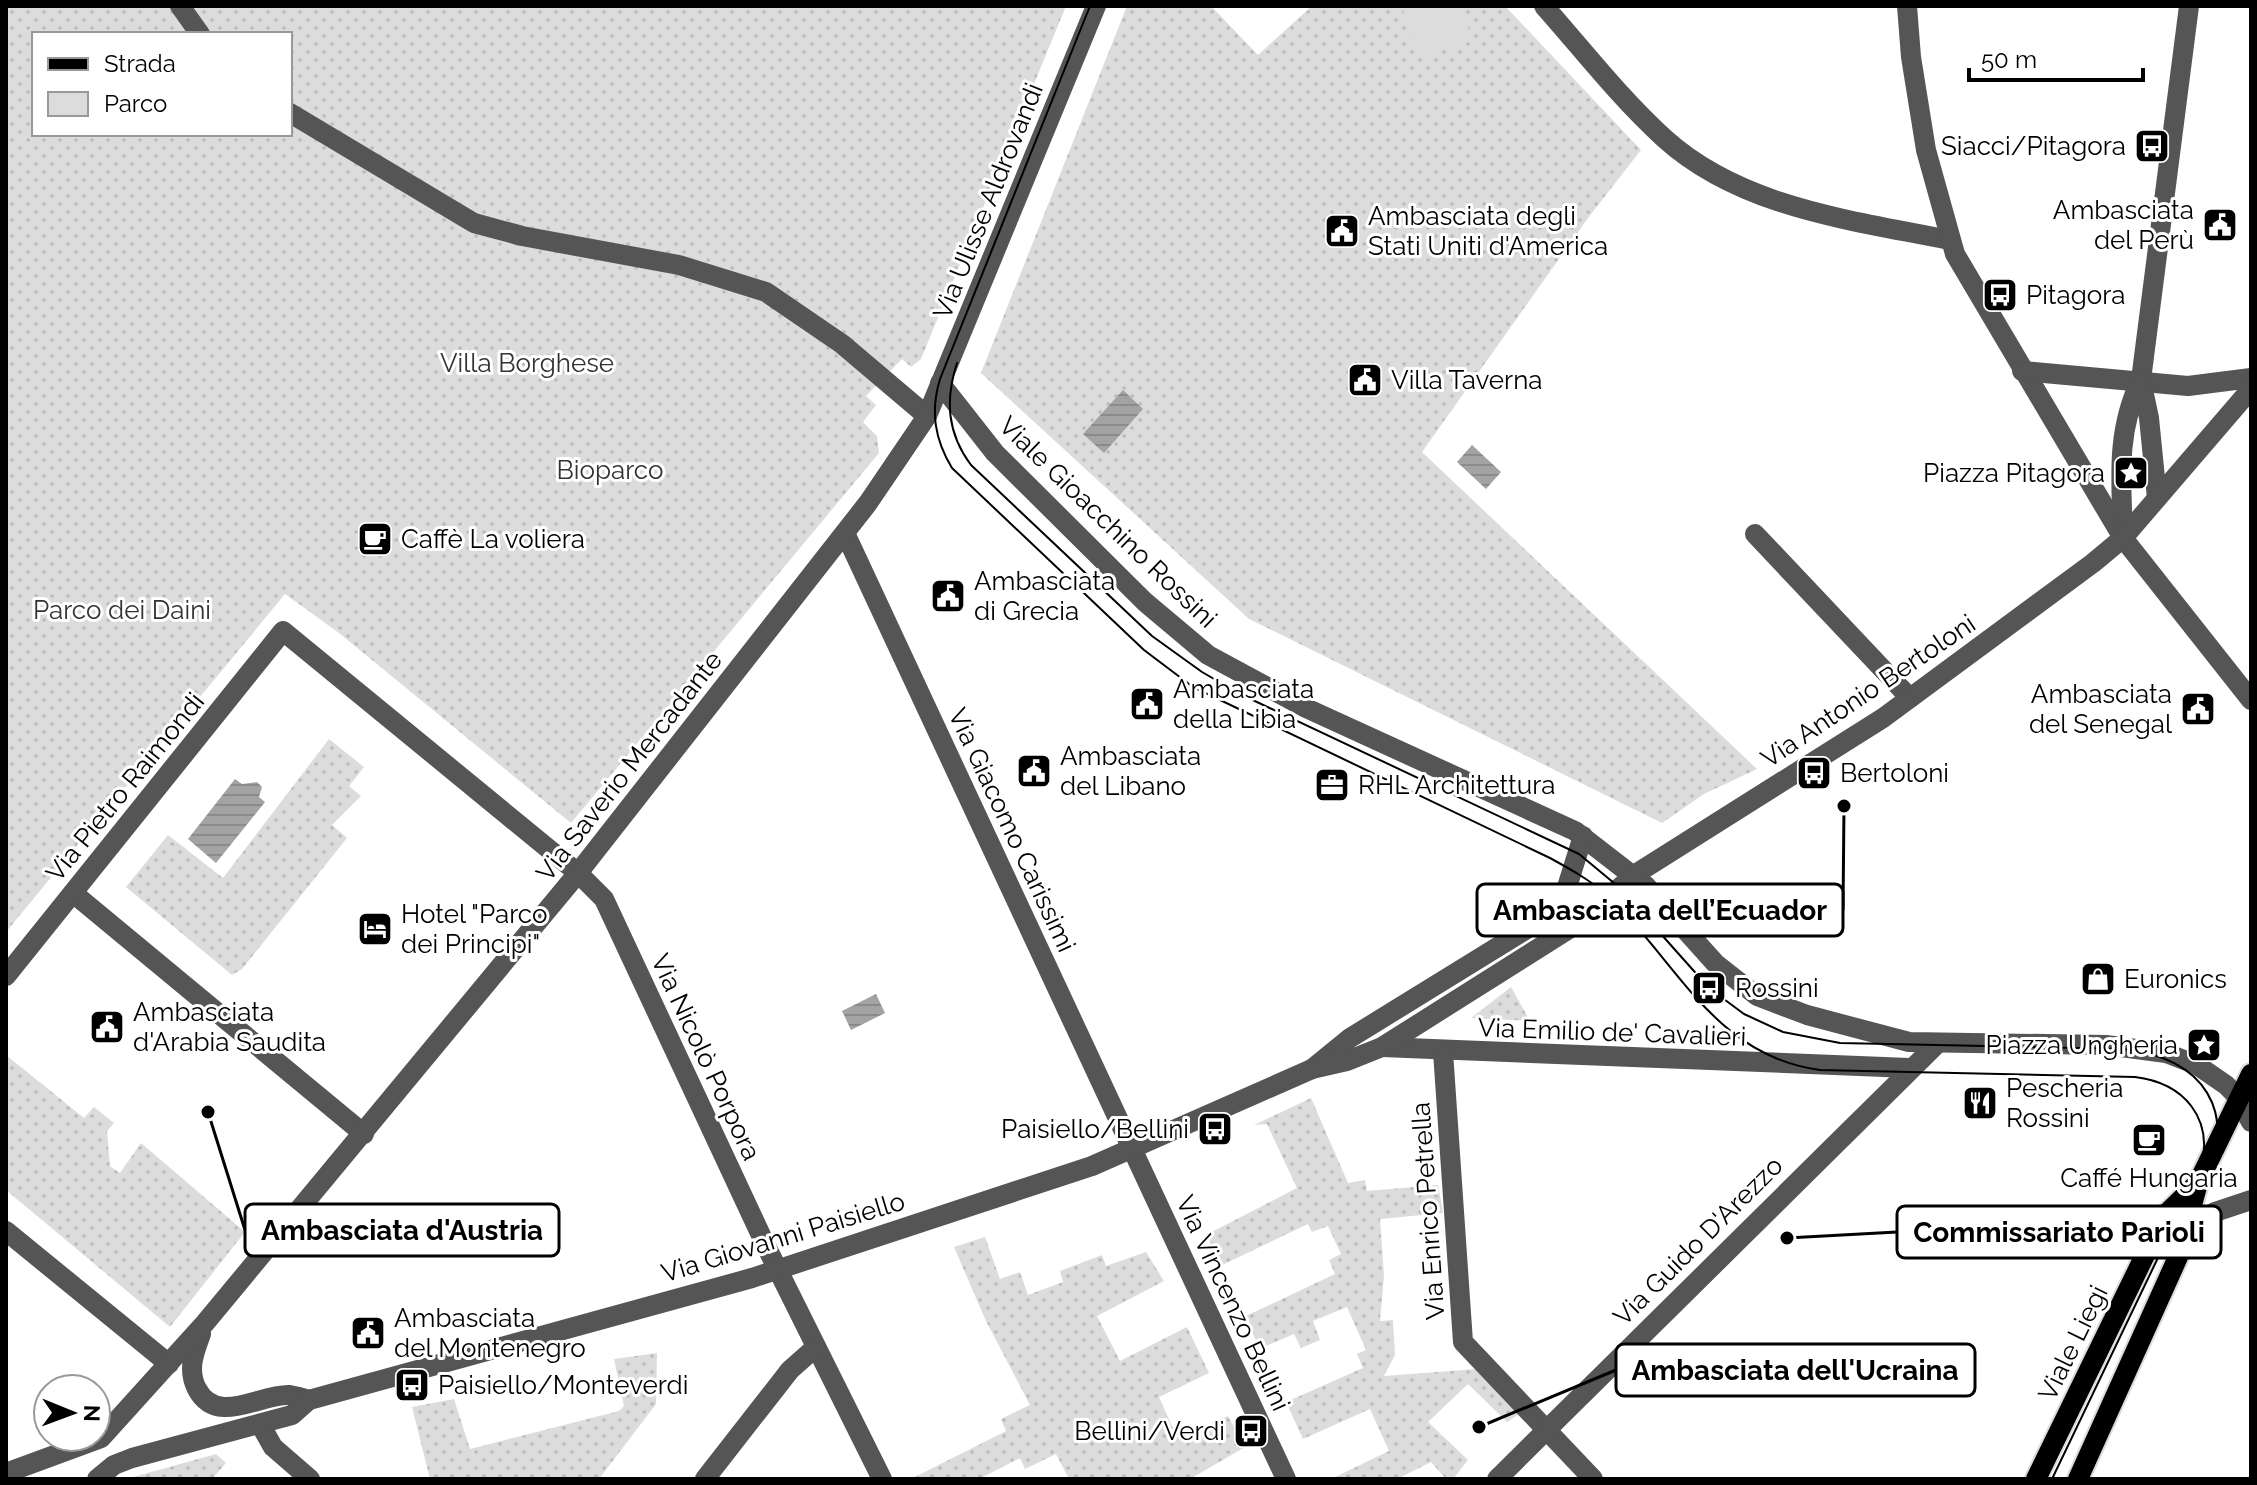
<svg xmlns="http://www.w3.org/2000/svg" width="2257" height="1485" font-family="Raleway,sans-serif">
	<style>
		.green { fill: url(#green-dots); fill-rule: evenodd }
		.pitch { fill: #dcdcdc }
		.water { fill: url(#water-rules) }
		.lines { fill: none; stroke-linecap: round; stroke-linejoin: round }
		.major-casing { stroke: #dbdbdb; stroke-width: 24 }
		.minor { stroke: #555; stroke-width: 20 }
		.major { stroke: #000; stroke-width: 20 }
		.tram { stroke: #000; stroke-width: 2 }
		.labels { text-anchor: middle; dominant-baseline: central; stroke-width: 6; stroke-linejoin: round; paint-order: stroke }
		.poi-label { font-size: 26px; fill: #000; stroke: #fff; text-anchor: start }
		.street-label { font-size: 26px; fill: #000; stroke: #fff }
		.park-label { font-size: 26px; fill: #333; stroke: #fff }
		.leader { fill: none; stroke: #000; stroke-width: 3 }
		.callout-dot { fill: #000; stroke: #fff; stroke-width: 3 }
		.callout { fill: #fff; stroke: #000; stroke-width: 3 }
		.callout-label { font-size: 28px; text-anchor: middle; font-weight: bold; fill: #000 }
	</style>
	<defs>
		<pattern id="green-dots" width="8" height="8" patternUnits="userSpaceOnUse" patternTransform="scale(2)"><rect width="8" height="8" fill="#dcdcdc"/><path d="M2 2h.1M6 6h.1" fill="none" stroke="#bbb" stroke-width="1.8" stroke-linecap="round"/></pattern>
		<pattern id="water-rules" width="6" height="5" patternUnits="userSpaceOnUse" patternTransform="scale(2)"><rect width="6" height="5" fill="#a3a3a3"/><path d="M0 2.5h6" fill="none" stroke="#8b8b8b"/></pattern>
	</defs>
	<rect width="100%" height="100%" fill="#fff"/>
	<g class="green">
		<path d="M6,6h1060l-145,353 -10,8 -9,-8 -36,37 10,9 -13,17 14,14 2,17 -308,370 -232,-190 -54,-39 -279,338zM34,34h256v100h-256z"/>
		<polygon points="1127,6 1211,6 1258,55 1312,6 1505,6 1641,150 1588,218 1422,452 1757,769 1704,794 1662,823 1249,619 981,373"/>
		<polygon points="329,739 364,767 349,786 361,796 332,825 347,838 242,969 232,975 126,887 168,835 223,878"/>
		<polygon points="1511,987 1530,1021 1471,1018"/>
		<polygon points="6,1055 84,1118 94,1107 114,1123 107,1131 110,1166 120,1173 141,1143 245,1232 170,1327 6,1190"/>
		<polygon points="1311,1098 1348,1183 1365,1180 1367,1191 1438,1185 1443,1213 1380,1219 1384,1276 1380,1321 1393,1320 1395,1355 1384,1376 1477,1369 1519,1414 1507,1422 1468,1384 1428,1422 1468,1460 1453,1479 1446,1479 1431,1462 1397,1479 1331,1479 1389,1451 1370,1409 1303,1439 1286,1402 1363,1368 1357,1354 1366,1350 1347,1307 1313,1321 1320,1340 1301,1348 1294,1334 1259,1349 1246,1316 1335,1274 1329,1260 1341,1254 1328,1226 1312,1232 1308,1224 1222,1265 1206,1235 1297,1188 1267,1124 1254,1125"/>
		<polygon points="985,1237 1000,1279 1020,1272 1028,1295 1063,1282 1060,1271 1102,1255 1106,1266 1146,1252 1164,1281 1097,1316 1120,1361 1187,1327 1209,1373 1159,1397 1177,1437 1228,1416 1245,1447 1190,1479 1069,1479 1056,1454 1025,1469 1020,1458 979,1479 911,1479 1006,1431 1001,1419 1030,1405 986,1321 954,1247"/>
		<polygon points="657,1353 656,1404 599,1479 430,1479 412,1407 454,1399 470,1449 619,1411 624,1406 614,1359"/>
		<polygon points="216,1454 226,1463 212,1479 126,1479"/>
	</g>
	<polygon class="pitch" points="1402,6 1462,6 1472,41 1417,58"/>
	<g class="water">
		<polygon points="1123,390 1143,409 1104,453 1083,434"/>
		<polygon points="1472,445 1501,472 1486,489 1457,462"/>
		<polygon points="235,779 242,784 257,782 262,787 259,797 265,802 216,863 188,839"/>
		<polygon points="876,994 885,1013 851,1030 842,1011"/>
	</g>
	<g class="lines">
		<g class="major-casing">
			<g id="major">
				<polyline points="2036,1479 2164,1216 2198,1183"/>
				<polyline points="2078,1479 2178,1257 2198,1183 2251,1074"/>
			</g>
		</g>
		<g class="minor">
			<polyline points="180,6 200,34"/>
			<path d="M1544,6c39,44 76,92 120,132 77,70 188,82 285,102"/>
			<polyline points="1907,6 1911,57 1926,150 1955,254 2123,538 2251,700"/>
			<polyline points="290,113 474,223 522,236 679,265 766,292 842,344 927,416"/>
			<polyline points="2022,371 2188,386 2251,378"/>
			<polyline points="940,383 995,453 1145,602 1208,655 1306,708 1575,831 1646,886 1715,963 1757,996 1807,1015 1909,1042 2106,1045 2166,1053 2197,1065 2226,1085 2237,1096 2251,1122"/>
			<polyline points="2157,498 2149,418 2141,380 2189,6"/>
			<polyline points="845,533 1286,1479"/>
			<polyline points="1755,534 1910,698"/>
			<path d="M2123,534c-2,-54 -7,-104 18,-154"/>
			<polyline points="73,893 364,1134"/>
			<polyline points="6,976 283,631 578,873 604,899 766,1246 882,1479"/>
			<polyline points="1382,1047 1909,1068"/>
			<polyline points="1443,1052 1463,1342 1593,1479"/>
			<polyline points="1312,1069 1350,1038 1543,919 1567,887 1583,836"/>
			<polyline points="2187,1228 2215,1212 2251,1200"/>
			<polyline points="6,1231 169,1364"/>
			<path d="M201,1334c-7,19 -14,36 -4,55 20,38 64,4 93,6 6,1 13,3 19,5"/>
			<polyline points="260,1424 273,1447 310,1479"/>
			<polyline points="6,1473 101,1438 205,1323 578,873 868,503 927,416 1096,6"/>
			<polyline points="97,1479 114,1465 132,1458 292,1415 309,1400 752,1278 1092,1166 1312,1069 1347,1061 1382,1047 1580,922 1634,875 1883,718 2093,563 2123,538 2251,389"/>
			<polyline points="705,1479 790,1370 816,1347"/>
			<polyline points="1497,1479 1938,1043"/>
		</g>
		<use href="#major" class="major"/>
		<g class="tram">
			<path d="M1090,6l-150,373c-10,33 -5,61 12,89l192,182 49,37 357,171c20,11 40,22 57,37 70,66 107,161 213,175l315,7c49,6 79,41 66,91l-149,311"/>
			<path d="M957,363c-12,37 -10,70 14,102l181,171 50,36 38,22 339,160 41,34 89,100 35,26 39,18 57,11 283,6c81,8 116,63 82,138"/>
		</g>
	</g>
	<defs>
		<g id="bus-square" transform="scale(1.8)"><rect x="-9" y="-9" width="18" height="18" rx="4" fill="#000" stroke="#fff"/><path d="M-5-6H5V4H4V6H2V4H-2V6H-4V4H-5ZM-3.5-4V0h7V-4ZM-3.5 1.2v1.5H-2V1.2ZM2 1.2v1.5H3.5V1.2Z" fill="#fff"/></g>
		<g id="civic-square" transform="scale(1.8)"><rect x="-9" y="-9" width="18" height="18" rx="4" fill="#000" stroke="#fff"/><path d="M-.6-6.5H3V-4.5H.6V-3L4-1V1h2V6H-6V1h2V-1L-.6-3ZM-1.2 2.5V6h2.4V2.5Z" fill="#fff"/></g>
		<g id="sight-square" transform="scale(1.8)"><rect x="-9" y="-9" width="18" height="18" rx="4" fill="#000" stroke="#fff"/><path d="M0-6L1.8-2.2L6-1.7L2.9 1.2L3.7 5.4L0 3.3L-3.7 5.4L-2.9 1.2L-6-1.7L-1.8-2.2Z" fill="#fff"/></g>
		<g id="cafe-square" transform="scale(1.8)"><rect x="-9" y="-9" width="18" height="18" rx="4" fill="#000" stroke="#fff"/><path d="M-5.5-4.5H6V0H3Q3 3.5 0 3.5H-2.5Q-5.5 3.5-5.5 0ZM3-3.2v2h1.7v-2ZM-6 4.5H4V6H-6Z" fill="#fff"/></g>
		<g id="office-square" transform="scale(1.8)"><rect x="-9" y="-9" width="18" height="18" rx="4" fill="#000" stroke="#fff"/><path d="M-6-3h4V-5.5h4V-3h4V5H-6ZM-1-4.5V-3h2v-1.5ZM-6 0V1H6V0Z" fill="#fff"/></g>
		<g id="hotel-square" transform="scale(1.8)"><rect x="-9" y="-9" width="18" height="18" rx="4" fill="#000" stroke="#fff"/><path d="M-6-4.5h1.5V1H6V5H4.5V3h-9V5H-6ZM-4 0a1.8 1.8 0 1 1 3.6 0ZM.5 0V-2.5h3Q6-2.5 6 0Z" fill="#fff"/></g>
		<g id="shop-square" transform="scale(1.8)"><rect x="-9" y="-9" width="18" height="18" rx="4" fill="#000" stroke="#fff"/><path d="M-5-2.5h2.3a2.7 3.5 0 0 1 5.4 0H5L5.5 6h-11ZM-1.5-2.5h3a1.5 2.3 0 0 0-3 0Z" fill="#fff"/></g>
		<g id="restaurant-square" transform="scale(1.8)"><rect x="-9" y="-9" width="18" height="18" rx="4" fill="#000" stroke="#fff"/><path d="M-5-6h1v4h1v-4h1v4h1v-4h1v5L-1.5 .5V6h-2V.5L-5-1ZM5-6V6H3V1.5H1.5Q1.5-4 5-6Z" fill="#fff"/></g>
	</defs>
	<g fill-rule="evenodd">
		<use href="#bus-square" x="2152" y="146"/>
		<use href="#civic-square" x="2220" y="225"/>
		<use href="#civic-square" x="1342" y="231"/>
		<use href="#bus-square" x="2000" y="295"/>
		<use href="#civic-square" x="1365" y="380"/>
		<use href="#sight-square" x="2131" y="473"/>
		<use href="#cafe-square" x="375" y="539"/>
		<use href="#civic-square" x="948" y="596"/>
		<use href="#civic-square" x="1147" y="704"/>
		<use href="#civic-square" x="2198" y="709"/>
		<use href="#civic-square" x="1034" y="771"/>
		<use href="#bus-square" x="1814" y="773"/>
		<use href="#office-square" x="1332" y="785"/>
		<use href="#hotel-square" x="375" y="929"/>
		<use href="#shop-square" x="2098" y="979"/>
		<use href="#bus-square" x="1709" y="988"/>
		<use href="#civic-square" x="107" y="1027"/>
		<use href="#sight-square" x="2204" y="1045"/>
		<use href="#restaurant-square" x="1980" y="1103"/>
		<use href="#bus-square" x="1215" y="1129"/>
		<use href="#cafe-square" x="2149" y="1140"/>
		<use href="#civic-square" x="368" y="1333"/>
		<use href="#bus-square" x="412" y="1385"/>
		<use href="#bus-square" x="1251" y="1431"/>
	</g>
	<g class="labels">
		<g class="poi-label">
			<text x="2126" y="146" text-anchor="end">Siacci/Pitagora</text>
			<text x="2194" y="210" text-anchor="end">Ambasciata<tspan x="2194" dy="30">del Perù</tspan></text>
			<text x="1368" y="216">Ambasciata degli<tspan x="1368" dy="30">Stati Uniti d'America</tspan></text>
			<text x="2026" y="295">Pitagora</text>
			<text x="1391" y="380">Villa Taverna</text>
			<text x="2105" y="473" text-anchor="end">Piazza Pitagora</text>
			<text x="401" y="539">Caffè La voliera</text>
			<text x="974" y="581">Ambasciata<tspan x="974" dy="30">di Grecia</tspan></text>
			<text x="1173" y="689">Ambasciata<tspan x="1173" dy="30">della Libia</tspan></text>
			<text x="2172" y="694" text-anchor="end">Ambasciata<tspan x="2172" dy="30">del Senegal</tspan></text>
			<text x="1060" y="756">Ambasciata<tspan x="1060" dy="30">del Libano</tspan></text>
			<text x="1840" y="773">Bertoloni</text>
			<text x="1358" y="785">RHL Architettura</text>
			<text x="401" y="914">Hotel "Parco<tspan x="401" dy="30">dei Principi"</tspan></text>
			<text x="2124" y="979">Euronics</text>
			<text x="1735" y="988">Rossini</text>
			<text x="133" y="1012">Ambasciata<tspan x="133" dy="30">d'Arabia Saudita</tspan></text>
			<text x="2178" y="1045" text-anchor="end">Piazza Ungheria</text>
			<text x="2006" y="1088">Pescheria<tspan x="2006" dy="30">Rossini</tspan></text>
			<text x="1189" y="1129" text-anchor="end">Paisiello/Bellini</text>
			<text x="2149" y="1178" text-anchor="middle">Caffé Hungaria</text>
			<text x="394" y="1318">Ambasciata<tspan x="394" dy="30">del Montenegro</tspan></text>
			<text x="438" y="1385">Paisiello/Monteverdi</text>
			<text x="1225" y="1431" text-anchor="end">Bellini/Verdi</text>
		</g>
		<g class="street-label">
			<text transform="translate(988 201) rotate(-68)">Via Ulisse Aldrovandi</text>
			<text transform="translate(1108 522) rotate(44)">Viale Gioacchino Rossini</text>
			<text transform="translate(1868 691) rotate(-34)">Via Antonio Bertoloni</text>
			<text transform="translate(629 766) rotate(-52)">Via Saverio Mercadante</text>
			<text transform="translate(125 787) rotate(-51)">Via Pietro Raimondi</text>
			<text transform="translate(1012 830) rotate(65)">Via Giacomo Carissimi</text>
			<text transform="translate(1612 1032) rotate(2)">Via Emilio de' Cavalieri</text>
			<text transform="translate(706 1057) rotate(65)">Via Nicolò Porpora</text>
			<text transform="translate(1428 1211) rotate(-94)">Via Enrico Petrella</text>
			<text transform="translate(783 1237) rotate(-17)">Via Giovanni Paisiello</text>
			<text transform="translate(1698 1241) rotate(-45)">Via Guido D'Arezzo</text>
			<text transform="translate(1233 1303) rotate(65)">Via Vincenzo Bellini</text>
			<text transform="translate(2073 1343) rotate(-64)">Viale Liegi</text>
		</g>
		<g class="park-label">
			<text x="527" y="363">Villa Borghese</text>
			<text x="610" y="470">Bioparco</text>
			<text x="122" y="610">Parco dei Daini</text>
		</g>
	</g>
	<path class="leader" d="M1844 806L1843 910M208 1112L245 1230M1787 1238L1897 1232M1479 1427L1616 1370"/>
	<g class="callout-dot">
		<circle cx="1844" cy="806" r="8"/>
		<circle cx="208" cy="1112" r="8"/>
		<circle cx="1787" cy="1238" r="8"/>
		<circle cx="1479" cy="1427" r="8"/>
	</g>
	<g class="callout">
		<rect x="1477" y="884" width="366" height="52" rx="8"/>
		<rect x="245" y="1204" width="314" height="52" rx="8"/>
		<rect x="1897" y="1206" width="324" height="52" rx="8"/>
		<rect x="1616" y="1344" width="359" height="52" rx="8"/>
	</g>
	<g class="callout-label">
		<text x="1660" y="920">Ambasciata dell’Ecuador</text>
		<text x="402" y="1240">Ambasciata d'Austria</text>
		<text x="2059" y="1242">Commissariato Parioli</text>
		<text x="1795" y="1380">Ambasciata dell'Ucraina</text>
	</g>
	<rect width="2257" height="1485" fill="none" stroke="#000000" stroke-width="16"/>
	<rect x="32" y="32" width="260" height="104" fill="#ffffff" stroke="#999999" stroke-width="2"/>
	<rect x="48" y="58" width="40" height="12" fill="#000000" stroke="#999999" stroke-width="2"/>
	<text x="104" y="72" font-size="24" fill="#000000">Strada</text>
	<rect x="48" y="92" width="40" height="24" fill="#dcdcdc" stroke="#999999" stroke-width="2"/>
	<text x="104" y="112" font-size="24" fill="#000000">Parco</text>
	<g transform="translate(72 1413) rotate(91)"><circle r="38" fill="#ffffff" stroke="#999999" stroke-width="2"/>
	<path d="M0-6L14 30L0 20L-14 30Z" fill="#000000"/>
	<text y="-12" font-size="22" font-weight="bold" text-anchor="middle" fill="#000000">N</text>
	</g>
	<path d="M1969 68v12h174v-12" fill="none" stroke="#000000" stroke-width="4"/>
	<text x="1981" y="68" font-size="24" fill="#000000" stroke="#ffffff" stroke-width="6" paint-order="stroke">50 m</text>
</svg>
